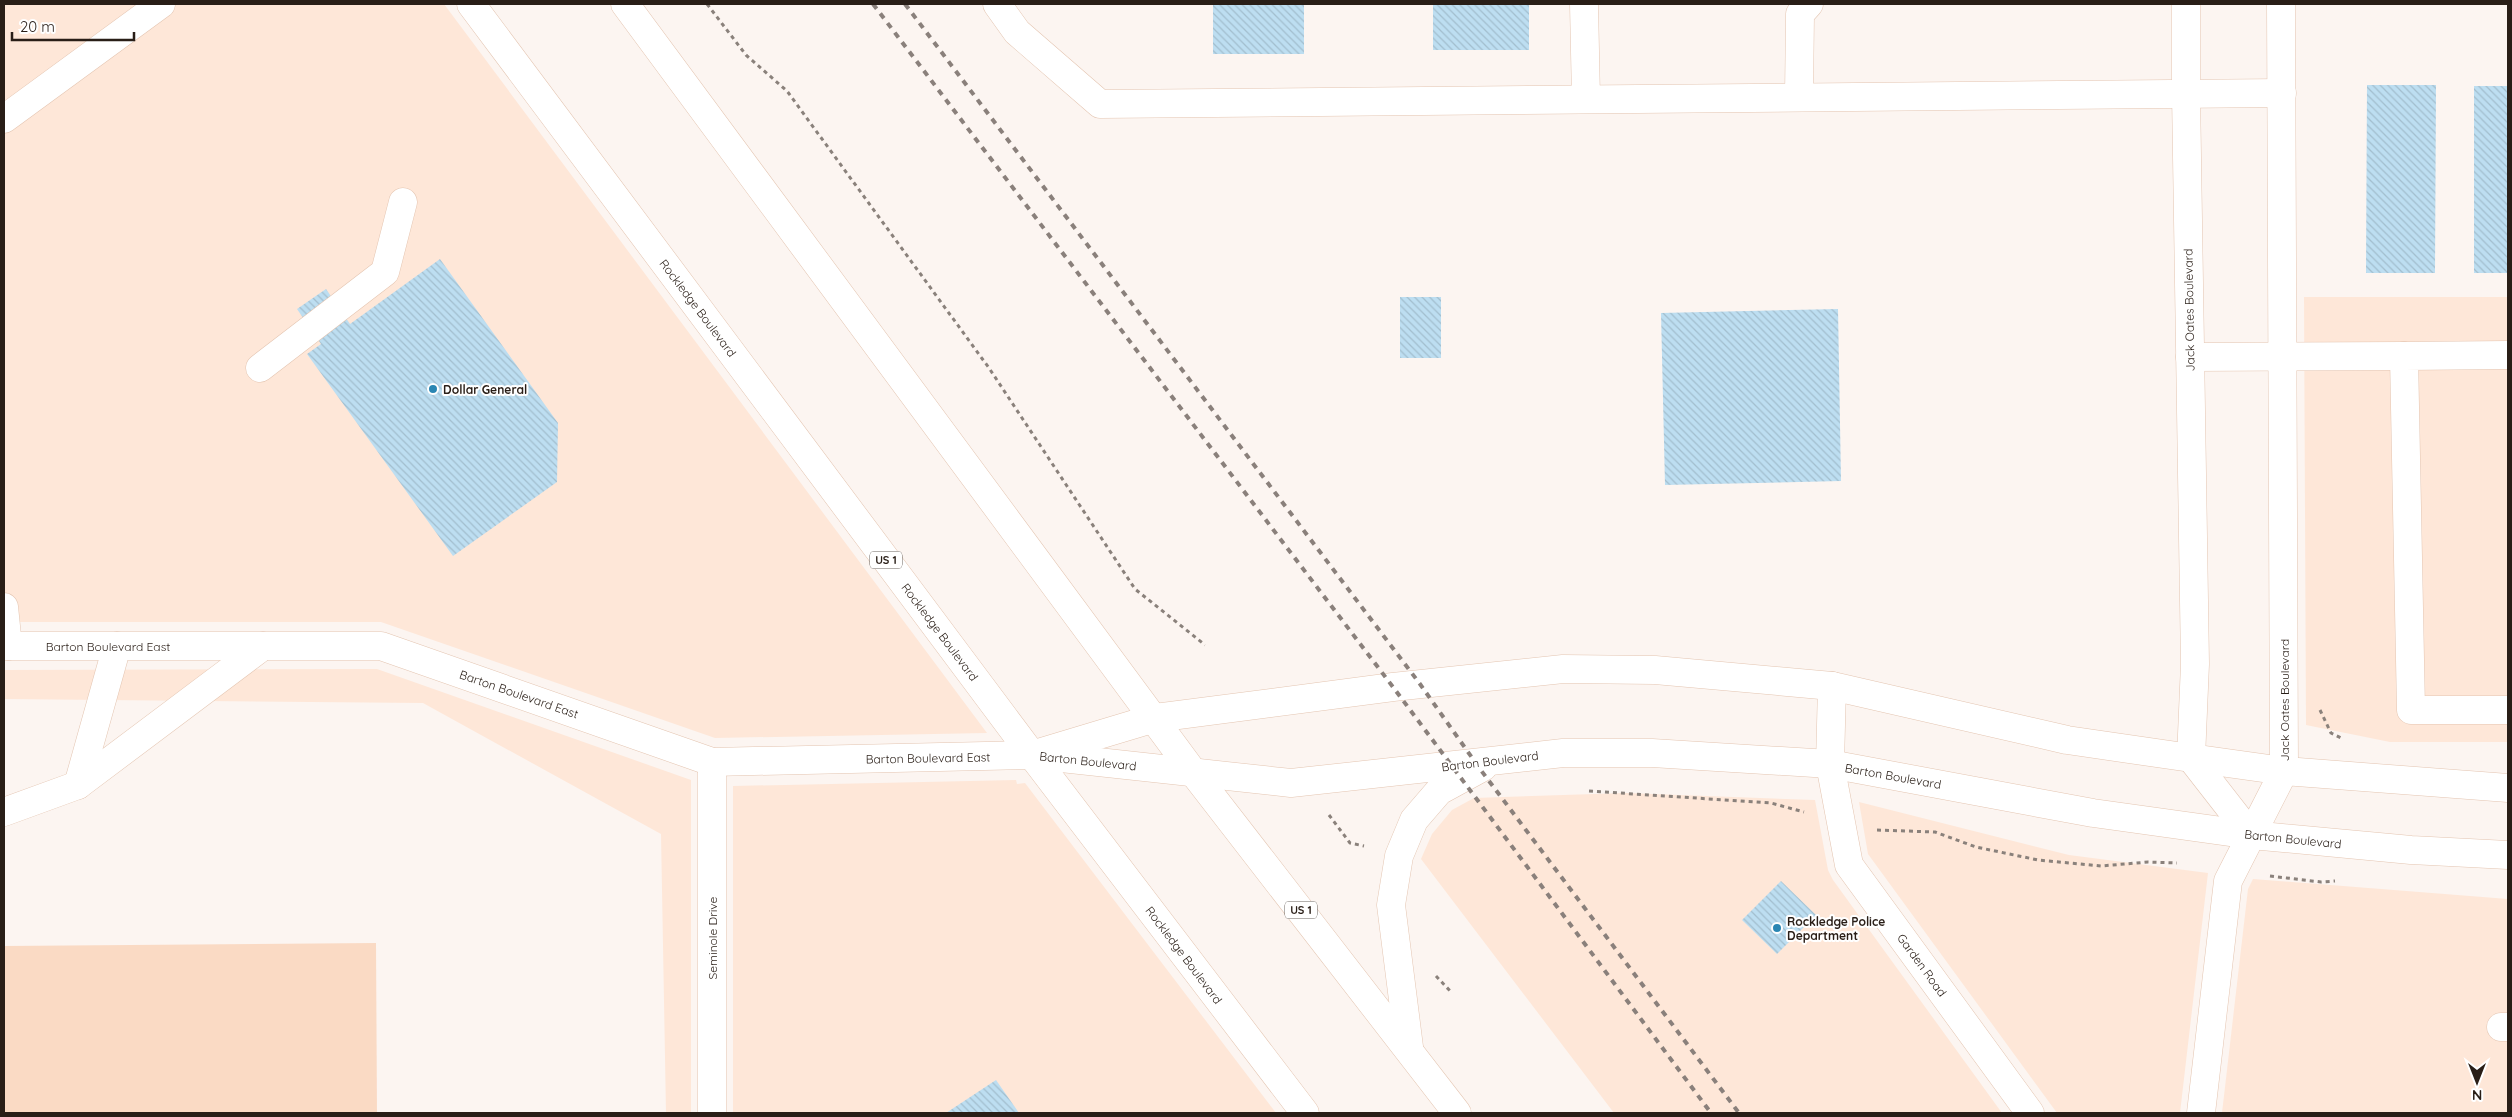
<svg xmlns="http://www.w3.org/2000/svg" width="2512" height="1117" font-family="Quicksand,sans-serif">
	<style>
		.built { fill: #fee7d8 }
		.park { fill: #fadac4 }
		.building { fill: url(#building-back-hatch) }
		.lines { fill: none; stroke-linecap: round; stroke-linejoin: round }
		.minor-casing { stroke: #e4c5b1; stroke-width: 29 }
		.major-casing { stroke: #e4c5b1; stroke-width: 29 }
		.path { stroke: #8a817b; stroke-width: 3; stroke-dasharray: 4 4; stroke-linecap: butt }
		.minor { stroke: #fff; stroke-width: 28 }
		.major { stroke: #fff; stroke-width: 28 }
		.rail { stroke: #8a807b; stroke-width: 4; stroke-dasharray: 6 6; stroke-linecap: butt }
		.poi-dot { fill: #2a86b3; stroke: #fff; stroke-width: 2 }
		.labels { text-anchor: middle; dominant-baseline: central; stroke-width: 4; stroke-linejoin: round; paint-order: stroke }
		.shield { fill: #fff; stroke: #69625d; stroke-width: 1 }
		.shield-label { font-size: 11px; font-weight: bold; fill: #291e17 }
		.street-label { font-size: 12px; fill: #291e17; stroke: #fff }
		.poi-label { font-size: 12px; font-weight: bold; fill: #291e17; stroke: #fff; text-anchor: start }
	</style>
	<defs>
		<pattern id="building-back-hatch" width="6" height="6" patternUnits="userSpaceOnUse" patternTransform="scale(1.25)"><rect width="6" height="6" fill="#bddef1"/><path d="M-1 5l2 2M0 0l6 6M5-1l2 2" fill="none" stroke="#a2bece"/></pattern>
	</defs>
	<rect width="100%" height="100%" fill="#fcf5f1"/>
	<g class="built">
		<polygon points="4,4 444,4 987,733 715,738 381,622 4,622"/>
		<polygon points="2304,297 2508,297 2508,742 2390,742 2306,725"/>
		<polygon points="377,669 691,780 691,1113 666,1113 661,834 423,703 4,699 4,670"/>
		<polygon points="1016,780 1017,784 1025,783 1276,1113 733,1113 733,786"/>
		<polygon points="1626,793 1815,800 1828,870 1833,880 2002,1113 1614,1113 1421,859 1432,834 1452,810 1474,798"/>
		<polygon points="1859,802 2069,855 2208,873 2180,1113 2057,1113 1868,854"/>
		<polygon points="2253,879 2508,899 2508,1113 2222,1113 2248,889"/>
	</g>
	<polygon class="park" points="376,943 377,1113 4,1113 4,946"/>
	<g class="building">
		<rect x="1213" y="4" width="91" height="50"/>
		<rect x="1433" y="4" width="96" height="46"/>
		<polygon points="2367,85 2436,85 2435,273 2366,273"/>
		<rect x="2474" y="86" width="34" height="187"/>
		<polygon points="440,259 558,423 557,482 453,556 307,354 321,344 297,309 326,289 350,324"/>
		<rect x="1400" y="297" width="41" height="61"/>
		<polygon points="1838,309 1841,481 1665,485 1661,313"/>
		<polygon points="1781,881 1816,915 1777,954 1742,920"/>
		<polygon points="996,1080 1019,1113 946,1113"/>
	</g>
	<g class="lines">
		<g class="minor-casing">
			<g id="minor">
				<polyline points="997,4 1017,32 1100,104 2282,93"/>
				<polyline points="1584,4 1586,99"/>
				<polyline points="2186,4 2186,93 2195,664 2191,758 2251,835"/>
				<polyline points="1799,96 1800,14 1809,4"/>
				<polyline points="4,119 161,4"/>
				<polyline points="2508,355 2404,356 2411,710 2508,710"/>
				<polyline points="2190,357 2404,356"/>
				<polyline points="260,368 385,272 403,202"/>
				<polyline points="4,607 8,646"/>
				<polyline points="4,646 381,646 712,762 1032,755"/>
				<polyline points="1832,686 1830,764 1849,865 2030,1113"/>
				<polyline points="78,785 117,646"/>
				<polyline points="4,812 78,785 263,646"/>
				<polyline points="2501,1027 2508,1027"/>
				<polyline points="712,1113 712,762"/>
				<polyline points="2201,1113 2228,881 2284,771 2281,4"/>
			</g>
		</g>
		<g class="major-casing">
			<g id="major">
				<polyline points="471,4 1032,755 1305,1113"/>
				<polyline points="625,4 1193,772 1457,1113"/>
				<polyline points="1032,755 1155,718 1393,687 1563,669 1655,670 1832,686 2067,740 2191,758 2284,771 2508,788"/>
				<polyline points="1043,756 1291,783 1563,753 1652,753 1830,764 2093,813 2251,835 2411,850 2508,855"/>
				<polyline points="1409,1047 1391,905 1399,856 1414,820 1439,791 1483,767"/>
			</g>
		</g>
		<g class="path">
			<polyline points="707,4 746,55 787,91 989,368 1135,589 1205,645"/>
			<polyline points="2320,710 2331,733 2341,738"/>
			<polyline points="1589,791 1771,803 1804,812"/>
			<polyline points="1329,815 1350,843 1364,846"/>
			<polyline points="1877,830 1935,832 1976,847 2038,860 2101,866 2148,862 2177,863"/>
			<polyline points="2270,876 2321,882 2335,881"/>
			<polyline points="1436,976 1452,993"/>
		</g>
		<use href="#minor" class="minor"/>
		<use href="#major" class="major"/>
		<g class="rail">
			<polyline points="873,4 1393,687 1711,1113"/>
			<polyline points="905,4 1420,684 1480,769 1739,1113"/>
		</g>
	</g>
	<g class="poi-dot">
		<circle cx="433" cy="389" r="5"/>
		<circle cx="1777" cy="928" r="5"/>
	</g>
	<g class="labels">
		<g class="shield">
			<rect x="870" y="551.5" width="32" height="17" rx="4"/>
			<rect x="1285" y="901.5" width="32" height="17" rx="4"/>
		</g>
		<g class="shield-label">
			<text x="886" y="560">US 1</text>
			<text x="1301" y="910">US 1</text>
		</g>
		<g class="street-label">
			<text transform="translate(698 308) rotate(53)">Rockledge Boulevard</text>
			<text transform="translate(2189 310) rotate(-91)">Jack Oates Boulevard</text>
			<text transform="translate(940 632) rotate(53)">Rockledge Boulevard</text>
			<text x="108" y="646">Barton Boulevard East</text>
			<text transform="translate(519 694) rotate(19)">Barton Boulevard East</text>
			<text transform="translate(2284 700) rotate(-90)">Jack Oates Boulevard</text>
			<text transform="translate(928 758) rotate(-1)">Barton Boulevard East</text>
			<text transform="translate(1088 761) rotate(6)">Barton Boulevard</text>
			<text transform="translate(1490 761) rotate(-7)">Barton Boulevard</text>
			<text transform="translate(1893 776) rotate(10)">Barton Boulevard</text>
			<text transform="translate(2293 839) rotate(6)">Barton Boulevard</text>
			<text transform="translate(712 938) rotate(-90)">Seminole Drive</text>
			<text transform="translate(1184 955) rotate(53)">Rockledge Boulevard</text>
			<text transform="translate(1922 965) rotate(54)">Garden Road</text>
		</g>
		<g class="poi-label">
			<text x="443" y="389">Dollar General</text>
			<text x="1787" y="921">Rockledge Police<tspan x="1787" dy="14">Department</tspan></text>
		</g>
	</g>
	<rect width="2512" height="1117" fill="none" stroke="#291e17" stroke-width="10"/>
	<g transform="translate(2477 1082) rotate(180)" stroke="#ffffff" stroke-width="4" paint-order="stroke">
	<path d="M0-4L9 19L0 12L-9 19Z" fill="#291e17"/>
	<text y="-8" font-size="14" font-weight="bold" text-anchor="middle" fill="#291e17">N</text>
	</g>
	<path d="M12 32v8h122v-8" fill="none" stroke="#291e17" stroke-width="2.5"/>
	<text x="20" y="32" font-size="15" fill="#291e17" stroke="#ffffff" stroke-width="4" paint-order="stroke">20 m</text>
</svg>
